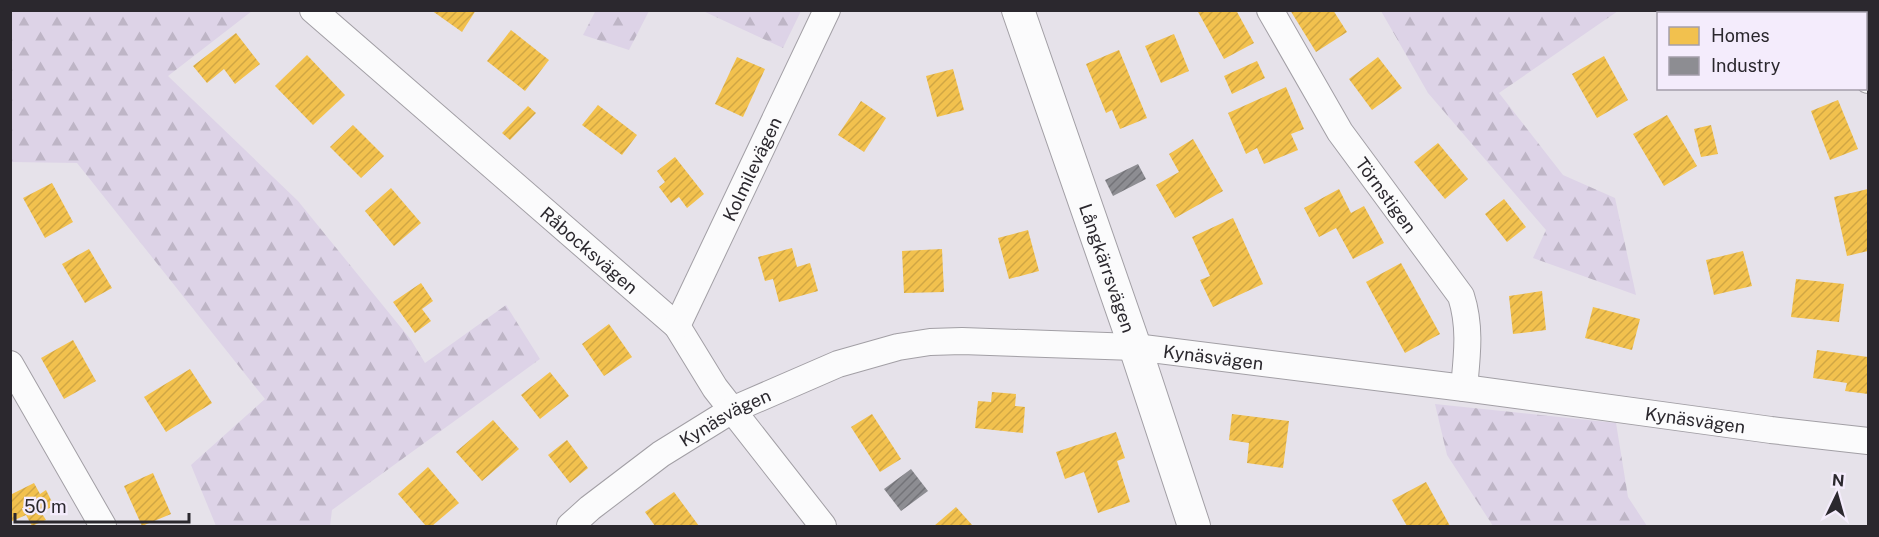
<svg xmlns="http://www.w3.org/2000/svg" width="1879" height="537" font-family="'Public Sans',sans-serif">
	<style>
		.forest { fill: url(#forest-firs) }
		.homes { fill: url(#homes-hatch) }
		.industry { fill: url(#industry-hatch) }
		.lines { fill: none; stroke-linecap: round; stroke-linejoin: round }
		.minor-casing { stroke: #a29fa5; stroke-width: 28 }
		.tertiary-casing { stroke: #a29fa5; stroke-width: 34 }
		.minor { stroke: #fbfbfc; stroke-width: 26 }
		.tertiary { stroke: #fbfbfc; stroke-width: 32 }
		.labels { text-anchor: middle; dominant-baseline: central; stroke-width: 6; stroke-linejoin: round; paint-order: stroke }
		.street-label { font-size: 18px; fill: #2b282e; stroke: #f4ecfc }
	</style>
	<defs>
		<pattern id="forest-firs" width="22" height="20" patternUnits="userSpaceOnUse" patternTransform="scale(1.5)"><rect width="22" height="20" fill="#ddd3e7"/><path d="M5 1l3.5 6h-7zM16 11l3.5 6h-7z" fill="#beb5c6"/></pattern>
		<pattern id="homes-hatch" width="6" height="6" patternUnits="userSpaceOnUse" patternTransform="scale(1.5)"><rect width="6" height="6" fill="#f2c14e"/><path d="M-1 1l2-2M0 6l6-6M5 7l2-2" fill="none" stroke="#d0a644"/></pattern>
		<pattern id="industry-hatch" width="6" height="6" patternUnits="userSpaceOnUse" patternTransform="scale(1.5)"><rect width="6" height="6" fill="#8d8d92"/><path d="M-1 1l2-2M0 6l6-6M5 7l2-2" fill="none" stroke="#737378"/></pattern>
	</defs>
	<rect width="100%" height="100%" fill="#e6e2ea"/>
	<g class="forest">
		<polygon points="11,10 252,11 168,76 298,201 411,340 425,363 506,305 540,359 332,510 330,526 216,526 191,465 265,399 77,163 11,162"/>
		<polygon points="596,10 649,10 649,11 629,50 583,35"/>
		<polygon points="703,11 801,11 783,48"/>
		<polygon points="1381,11 1618,11 1499,93 1563,175 1615,198 1636,295 1533,258 1546,230 1428,93"/>
		<polygon points="1435,404 1616,423 1628,497 1647,526 1493,526 1447,455"/>
	</g>
	<g class="homes">
		<polygon points="431,10 476,10 462,32"/>
		<polygon points="1197,10 1236,10 1254,43 1224,59"/>
		<polygon points="1290,10 1333,10 1347,32 1316,52"/>
		<polygon points="1753,10 1791,10 1792,14 1754,14"/>
		<polygon points="511,30 549,60 525,91 487,61"/>
		<polygon points="236,33 260,64 235,84 224,69 207,83 193,66"/>
		<polygon points="1174,34 1189,71 1161,83 1145,46"/>
		<polygon points="1119,50 1147,118 1120,129 1112,110 1106,113 1086,64"/>
		<polygon points="307,55 345,95 313,125 275,86"/>
		<polygon points="1604,56 1628,100 1597,118 1572,74"/>
		<polygon points="737,57 765,69 743,117 715,104"/>
		<polygon points="1378,57 1402,88 1372,110 1349,79"/>
		<polygon points="1257,61 1265,78 1232,94 1224,76"/>
		<polygon points="953,69 964,110 937,117 926,76"/>
		<polygon points="1286,87 1304,129 1291,134 1298,150 1264,164 1257,148 1246,154 1228,113"/>
		<polygon points="1838,100 1858,149 1830,160 1811,111"/>
		<polygon points="861,101 886,118 864,152 838,135"/>
		<polygon points="598,105 637,135 622,155 582,125"/>
		<polygon points="528,106 536,113 510,140 502,133"/>
		<polygon points="1667,115 1697,166 1664,186 1633,134"/>
		<polygon points="353,125 384,156 361,178 330,147"/>
		<polygon points="1711,125 1718,154 1701,157 1694,129"/>
		<polygon points="1193,139 1223,191 1175,218 1156,185 1179,172 1169,154"/>
		<polygon points="1438,143 1468,179 1445,199 1414,162"/>
		<polygon points="675,157 704,194 687,208 679,197 671,203 659,187 665,182 657,171"/>
		<polygon points="52,183 73,222 45,238 23,198"/>
		<polygon points="391,188 421,223 394,246 365,211"/>
		<polygon points="1339,189 1351,213 1364,206 1384,243 1353,259 1336,228 1319,237 1304,208"/>
		<polygon points="1868,189 1868,251 1847,256 1834,197"/>
		<polygon points="1504,199 1526,227 1507,242 1485,214"/>
		<polygon points="1233,218 1263,284 1213,307 1200,280 1210,276 1192,237"/>
		<polygon points="1028,230 1039,271 1009,279 998,238"/>
		<polygon points="792,248 797,267 810,263 818,291 779,302 773,279 765,281 758,257"/>
		<polygon points="89,249 112,288 85,303 62,264"/>
		<polygon points="942,249 944,292 904,293 902,251"/>
		<polygon points="1743,251 1752,286 1714,295 1706,260"/>
		<polygon points="1401,263 1440,334 1405,353 1366,282"/>
		<polygon points="1796,279 1844,284 1839,322 1791,317"/>
		<polygon points="421,283 433,301 422,309 431,321 415,333 393,302"/>
		<polygon points="1542,291 1546,330 1513,334 1509,296"/>
		<polygon points="1593,307 1640,319 1632,350 1585,338"/>
		<polygon points="609,324 632,357 604,376 582,344"/>
		<polygon points="73,340 96,381 64,399 41,358"/>
		<polygon points="1817,350 1868,357 1868,394 1845,391 1847,383 1813,378"/>
		<polygon points="190,369 212,403 166,432 144,397"/>
		<polygon points="550,372 569,396 540,419 521,395"/>
		<polygon points="992,392 1016,394 1015,406 1025,407 1023,433 975,428 978,401 991,402"/>
		<polygon points="872,414 901,459 880,472 851,427"/>
		<polygon points="1232,414 1289,421 1283,468 1247,463 1249,443 1229,440"/>
		<polygon points="493,420 519,449 482,481 456,452"/>
		<polygon points="1116,432 1125,458 1117,461 1130,502 1098,513 1084,472 1065,479 1056,452"/>
		<polygon points="567,440 588,468 570,483 548,455"/>
		<polygon points="428,467 459,503 432,526 426,526 398,494"/>
		<polygon points="153,473 171,514 142,526 124,486"/>
		<polygon points="1426,482 1450,526 1407,526 1392,500"/>
		<polygon points="34,483 40,494 46,490 54,506 41,512 46,520 32,526 26,515 10,522 10,495"/>
		<polygon points="674,492 699,526 655,526 645,512"/>
		<polygon points="956,507 973,526 934,526"/>
	</g>
	<g class="industry">
		<polygon points="1138,164 1146,179 1113,196 1105,180"/>
		<polygon points="911,469 928,491 901,511 884,489"/>
	</g>
	<g class="lines">
		<g class="minor-casing">
			<g id="minor">
				<path id="s1" d="M313,10l364,316 38,62 108,138"/>
				<path id="s2" d="M1270,10l70,122 121,164c10,31 6,60 3,92"/>
				<polyline points="1840,10 1841,14"/>
				<polyline points="1866,73 1868,80"/>
				<path id="s3" d="M677,326l150,-316"/>
				<polyline points="10,364 103,526"/>
				<path id="s4" d="M570,526l20,-18 71,-54 71,-44 106,-46 60,-17 32,-5 32,-1 173,6 329,41 307,42 97,11"/>
			</g>
		</g>
		<g class="tertiary-casing">
			<g id="tertiary">
				<path id="s5" d="M1018,10l117,337 59,179"/>
			</g>
		</g>
		<use href="#minor" class="minor"/>
		<use href="#tertiary" class="tertiary"/>
	</g>
	<g class="labels">
		<g class="street-label">
			<text stroke="none"><textPath href="#s3" startOffset="174">Kolmilevägen</textPath></text>
			<text stroke="none"><textPath href="#s2" startOffset="219">Törnstigen</textPath></text>
			<text stroke="none"><textPath href="#s1" startOffset="366">Råbocksvägen</textPath></text>
			<text stroke="none"><textPath href="#s5" startOffset="273">Långkärrsvägen</textPath></text>
			<text stroke="none"><textPath href="#s4" startOffset="694">Kynäsvägen</textPath></text>
			<text stroke="none"><textPath href="#s4" startOffset="190">Kynäsvägen</textPath></text>
			<text stroke="none"><textPath href="#s4" startOffset="1180">Kynäsvägen</textPath></text>
		</g>
	</g>
	<rect width="1879" height="537" fill="none" stroke="#2b282e" stroke-width="24"/>
	<rect x="1657" y="12" width="210" height="78" fill="#f4ecfc" stroke="#a49eaa" stroke-width="1.5"/>
	<rect x="1669" y="27" width="30" height="18" fill="#f2c14e" stroke="#a49eaa" stroke-width="1.5"/>
	<text x="1711" y="42" font-size="18" fill="#2b282e">Homes</text>
	<rect x="1669" y="57" width="30" height="18" fill="#8d8d92" stroke="#a49eaa" stroke-width="1.5"/>
	<text x="1711" y="72" font-size="18" fill="#2b282e">Industry</text>
	<g transform="translate(1837 495) rotate(5)" stroke="#f4ecfc" stroke-width="4.5" paint-order="stroke">
	<path d="M0-4.5L10 22L0 15L-10 22Z" fill="#2b282e"/>
	<text y="-9" font-size="16" font-weight="bold" text-anchor="middle" fill="#2b282e">N</text>
	</g>
	<path d="M15 513v9h174v-9" fill="none" stroke="#2b282e" stroke-width="3"/>
	<text x="24" y="513" font-size="18" fill="#2b282e" stroke="#f4ecfc" stroke-width="4.5" paint-order="stroke">50 m</text>
</svg>
